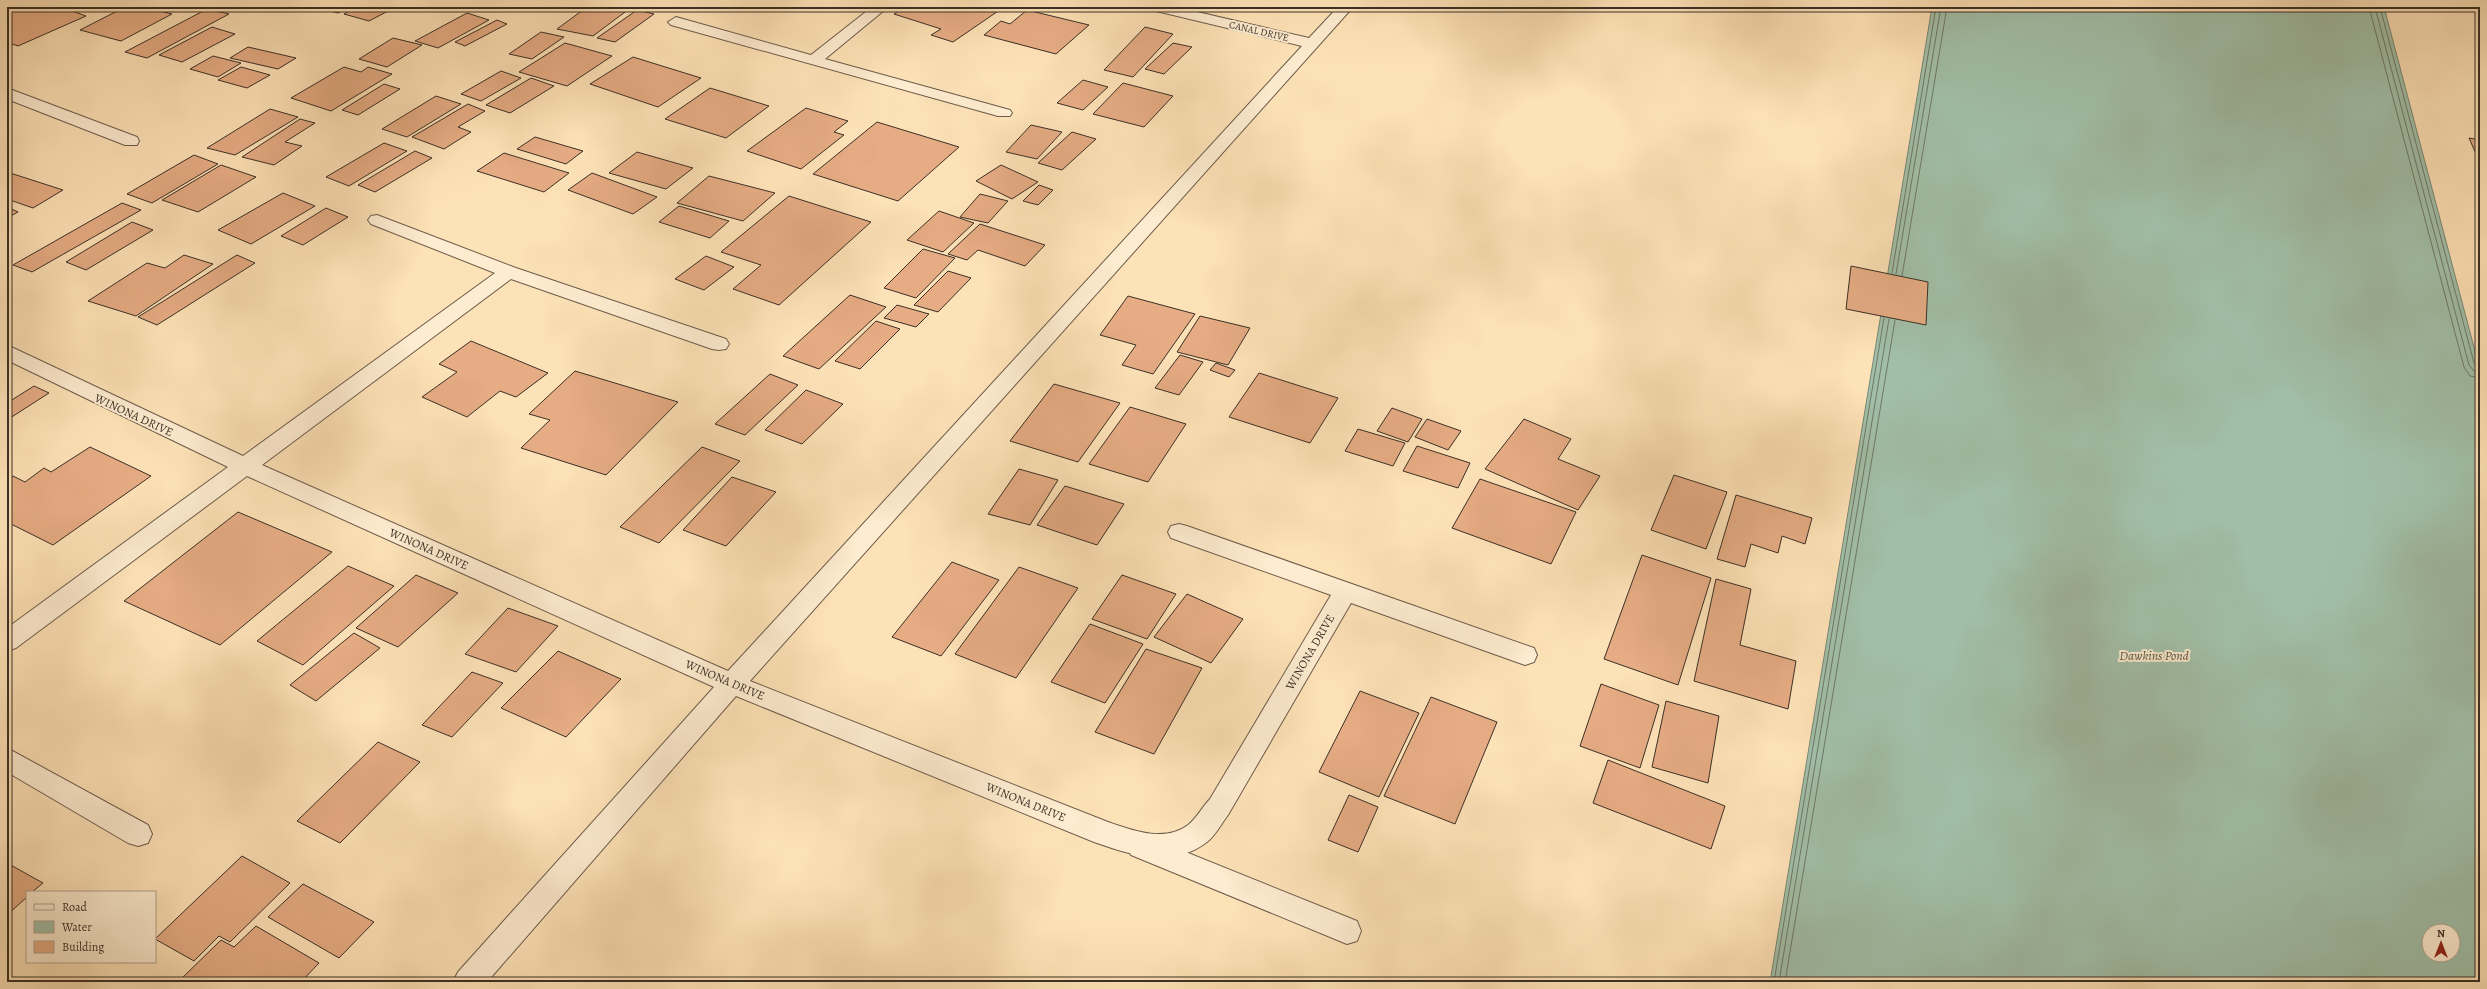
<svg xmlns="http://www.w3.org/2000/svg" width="2487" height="989" font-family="Alegreya,serif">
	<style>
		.water { fill: #a1bfa8; stroke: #788674; fill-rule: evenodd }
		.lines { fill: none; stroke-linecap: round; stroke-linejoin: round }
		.shore { stroke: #6e7867; stroke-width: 1 }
		.building { fill: #e6ac84; stroke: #3b3026 }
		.lane-casing { stroke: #6c5c4a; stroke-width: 2 }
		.street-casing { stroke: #6c5c4a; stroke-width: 2 }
		.lane { fill: #feecd0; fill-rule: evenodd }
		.street { fill: #feecd0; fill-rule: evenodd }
		.labels { text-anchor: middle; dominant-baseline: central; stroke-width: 4; stroke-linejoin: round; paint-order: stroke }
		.far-street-label { font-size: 10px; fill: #3b3026; stroke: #feecd0 }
		.street-label { font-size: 12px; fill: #3b3026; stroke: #feecd0 }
		.water-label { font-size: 13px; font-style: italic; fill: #545446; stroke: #feecd0 }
	</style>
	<rect width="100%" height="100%" fill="#fee2b7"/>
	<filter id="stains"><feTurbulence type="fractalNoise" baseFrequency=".005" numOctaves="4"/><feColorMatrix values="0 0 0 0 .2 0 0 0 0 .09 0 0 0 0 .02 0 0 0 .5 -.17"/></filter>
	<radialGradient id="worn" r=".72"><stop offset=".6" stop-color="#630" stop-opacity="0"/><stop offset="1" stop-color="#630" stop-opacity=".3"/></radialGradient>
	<path class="water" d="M1932,7h452l96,363v612h-710zM2429,931h24v24h-24z"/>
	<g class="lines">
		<g class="shore">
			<polyline points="2369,7 2464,367 2470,376 2480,378"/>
			<polyline points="2375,7 2469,365 2474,371 2480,372"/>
			<polyline points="2380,7 2474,363 2480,367"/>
			<polyline points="1892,273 1936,7"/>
			<polyline points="1896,274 1941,7"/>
			<polyline points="1902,276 1947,7"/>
			<polyline points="1774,982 1884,318"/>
			<polyline points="1779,982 1889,319"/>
			<polyline points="1785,982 1895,320"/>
		</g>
	</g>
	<g class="building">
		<polygon points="17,7 61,7 86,16 18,46 7,42 7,12"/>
		<polygon points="125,7 144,7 172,14 121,41 80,30"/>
		<polygon points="331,7 349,7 338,13 326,10"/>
		<polygon points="356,7 386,7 392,9 369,21 344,14"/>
		<polygon points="587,7 598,7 625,12 593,36 557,29"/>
		<polygon points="904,7 1004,7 953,42 931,35 941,29 894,14"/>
		<polygon points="207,9 229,14 147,58 125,52"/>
		<polygon points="637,10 654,14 615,42 597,38"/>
		<polygon points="1027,10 1089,25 1056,54 984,35 1001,21 1010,24"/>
		<polygon points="467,13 489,20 438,48 415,41"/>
		<polygon points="497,20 507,24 465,46 455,42"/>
		<polygon points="212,27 235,34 182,62 159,55"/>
		<polygon points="1145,27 1173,34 1133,77 1104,70"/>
		<polygon points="541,32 564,37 532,59 509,54"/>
		<polygon points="393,38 422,45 387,67 359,59"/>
		<polygon points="565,43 612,56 567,86 519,72"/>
		<polygon points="1173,43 1192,47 1164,74 1145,69"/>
		<polygon points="248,47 296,58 278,69 230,58"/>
		<polygon points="213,56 241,63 218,77 190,69"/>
		<polygon points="633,57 701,78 658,107 590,84"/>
		<polygon points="241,67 270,75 247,88 218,80"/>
		<polygon points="344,67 361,72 368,67 392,74 331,111 291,98"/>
		<polygon points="501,71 521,78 481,101 461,94"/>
		<polygon points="531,78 554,86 510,113 486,105"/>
		<polygon points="1083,80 1108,87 1083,110 1057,103"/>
		<polygon points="1123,83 1173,96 1144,127 1093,114"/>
		<polygon points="384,84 400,89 358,115 342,110"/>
		<polygon points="710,88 769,106 726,138 665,119"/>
		<polygon points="436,96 461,104 407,137 382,129"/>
		<polygon points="468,104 485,111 458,127 471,132 444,149 412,137"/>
		<polygon points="806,108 848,121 834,132 844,135 801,169 747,151"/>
		<polygon points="270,109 298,117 235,155 207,148"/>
		<polygon points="300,119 315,123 285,142 302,146 274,165 242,157"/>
		<polygon points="877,122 959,147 898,201 813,174"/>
		<polygon points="1031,125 1062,132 1037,159 1006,152"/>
		<polygon points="1072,132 1096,139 1062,170 1038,163"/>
		<polygon points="535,137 583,151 566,164 517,149"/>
		<polygon points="2469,138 2480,140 2480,163"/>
		<polygon points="384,143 407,151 349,186 326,177"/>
		<polygon points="415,151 432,158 375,192 358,185"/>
		<polygon points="637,152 693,168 666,189 609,173"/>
		<polygon points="504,153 569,173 544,192 477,171"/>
		<polygon points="194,155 218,164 152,203 127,194"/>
		<polygon points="221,165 256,177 198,212 162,200"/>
		<polygon points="1001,165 1038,182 1012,199 976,181"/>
		<polygon points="7,172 63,190 33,208 7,199"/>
		<polygon points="592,173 657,197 633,214 568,190"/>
		<polygon points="709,176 775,193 743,221 677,203"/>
		<polygon points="1039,185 1053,190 1038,205 1023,201"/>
		<polygon points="283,193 315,206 251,244 218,230"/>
		<polygon points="980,194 1008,201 988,223 960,217"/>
		<polygon points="789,196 871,222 779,305 733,289 761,265 721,252"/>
		<polygon points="122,203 141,210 32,272 13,265"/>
		<polygon points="679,206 729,221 710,238 659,222"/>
		<polygon points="7,207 18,212 7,218"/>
		<polygon points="326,208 348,217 303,245 281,236"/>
		<polygon points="939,211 974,223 943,252 907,240"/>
		<polygon points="132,222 153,230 86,270 66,262"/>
		<polygon points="980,224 1045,245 1025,266 978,250 967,260 948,254"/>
		<polygon points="923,249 955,258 916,298 884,288"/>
		<polygon points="184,255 213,264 136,316 88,301 147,263 165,268"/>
		<polygon points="237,255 255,263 157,325 138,317"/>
		<polygon points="706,256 734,267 704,290 675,279"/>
		<polygon points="1851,266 1928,282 1926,325 1846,309"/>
		<polygon points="948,271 971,278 938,312 914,305"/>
		<polygon points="850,295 886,307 819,369 783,356"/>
		<polygon points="1128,296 1195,314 1153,374 1122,365 1136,345 1100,335"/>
		<polygon points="897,305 929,314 916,327 884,318"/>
		<polygon points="1200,316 1250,328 1228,365 1177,352"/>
		<polygon points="876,321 900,329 860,369 835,361"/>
		<polygon points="471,341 548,373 516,397 500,391 467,417 422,397 457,372 439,364"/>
		<polygon points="1180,355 1203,362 1179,395 1155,388"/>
		<polygon points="1216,363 1235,370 1229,377 1210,370"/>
		<polygon points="575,371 678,402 606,475 521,448 550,420 529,414"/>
		<polygon points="1259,373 1338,398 1310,443 1229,417"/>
		<polygon points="770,374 798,385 745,435 715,424"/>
		<polygon points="1054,384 1120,403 1078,462 1010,441"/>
		<polygon points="34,386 49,393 7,420 7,403"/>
		<polygon points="806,390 843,404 802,444 765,430"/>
		<polygon points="1130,407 1186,424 1148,482 1089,464"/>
		<polygon points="1392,408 1422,419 1408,442 1377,431"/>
		<polygon points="1427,419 1461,431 1448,450 1415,437"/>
		<polygon points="1524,419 1571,439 1558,459 1600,476 1578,510 1485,469"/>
		<polygon points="1358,429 1405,443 1393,466 1345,451"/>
		<polygon points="1417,446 1470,463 1458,488 1403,471"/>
		<polygon points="90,447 151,476 53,545 7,522 7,480 13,476 25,482 44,468 51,472"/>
		<polygon points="702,447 740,461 659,543 620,527"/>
		<polygon points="1019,469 1058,480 1030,525 988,514"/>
		<polygon points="1674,475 1727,492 1706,549 1651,530"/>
		<polygon points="732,477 776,492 726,546 683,530"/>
		<polygon points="1480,479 1576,512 1551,564 1452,528"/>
		<polygon points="1065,486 1124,504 1097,545 1037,525"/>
		<polygon points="1736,495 1812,518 1805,544 1782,536 1778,553 1751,544 1745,567 1717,559"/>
		<polygon points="238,512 332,552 220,645 124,601"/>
		<polygon points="1642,555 1711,578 1678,685 1604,659"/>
		<polygon points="952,562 999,580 941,656 892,637"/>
		<polygon points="348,566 394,586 303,665 257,641"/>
		<polygon points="1019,567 1078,588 1016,678 955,654"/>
		<polygon points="416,575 458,593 398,647 356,628"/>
		<polygon points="1122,575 1176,594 1147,639 1092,619"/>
		<polygon points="1716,579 1751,589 1740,645 1796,661 1788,709 1694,681"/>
		<polygon points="1187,594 1243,619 1211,663 1154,637"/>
		<polygon points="508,608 558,626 516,672 465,654"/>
		<polygon points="1090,624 1143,644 1105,703 1051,682"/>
		<polygon points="354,633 380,648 316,701 290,685"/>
		<polygon points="1146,649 1202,668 1154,754 1095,732"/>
		<polygon points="558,651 621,679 566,737 501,708"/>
		<polygon points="472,672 503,683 452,737 422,725"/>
		<polygon points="1601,684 1659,705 1640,768 1580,746"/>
		<polygon points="1360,691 1419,713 1379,797 1319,772"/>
		<polygon points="1431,697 1497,722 1455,824 1384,796"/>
		<polygon points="1666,701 1719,716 1708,783 1652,767"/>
		<polygon points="378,742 420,762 340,843 297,821"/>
		<polygon points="1608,760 1725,806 1711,849 1593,803"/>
		<polygon points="1349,795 1378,807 1358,852 1328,840"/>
		<polygon points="242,856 290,883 230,942 219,936 194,961 155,939"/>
		<polygon points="7,863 43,883 32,892 27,892 27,897 7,915"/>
		<polygon points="303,884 374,922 339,958 268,917"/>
		<polygon points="256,926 319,963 301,982 178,982 221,940 234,947"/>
	</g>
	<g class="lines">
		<g class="lane-casing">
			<polygon id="lane" points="1141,834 1357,921 1361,931 1357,941 1347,944 1131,855 1127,846 1131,837"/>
		</g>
		<g class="street-casing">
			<g id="street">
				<polygon points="872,7 888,7 825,59 1010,110 1012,113 1010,116 998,116 671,25 668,22 676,17 811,55"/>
				<path d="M1150,7h26l133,31 29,-31h15l-603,674 358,141c24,8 56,21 80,3 9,-7 14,-18 22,-26l121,-204 -160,-57 -3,-6 3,-6 8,-2 8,2 347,122 3,7 -3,7 -9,3 -174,-62 -123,212c-7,9 -12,20 -21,27 -35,27 -76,13 -113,0l-358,-146 -249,286h-34l5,-10 256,-285 -467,-211 -231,172 -9,3v-23l221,-161 -221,-107v-15l236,111 252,-183 -124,-49 -3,-4 3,-4 6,-1 139,53 210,71 3,5 -3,5 -7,1 -7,-1 -201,-70 -249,186 466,206 574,-625 -150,-36z"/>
				<polygon points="7,88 137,137 139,141 137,145 125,145 7,99"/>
				<polygon points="7,748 148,825 152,834 148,843 138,846 128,843 7,772"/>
			</g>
		</g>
		<use href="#lane" class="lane"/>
		<use href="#street" class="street"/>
	</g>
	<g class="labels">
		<g class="far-street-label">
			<text transform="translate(1259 31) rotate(13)">CANAL DRIVE</text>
		</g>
		<g class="street-label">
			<text transform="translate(134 415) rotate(25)">WINONA DRIVE</text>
			<text transform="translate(429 549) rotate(24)">WINONA DRIVE</text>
			<text transform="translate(1310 652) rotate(-60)">WINONA DRIVE</text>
			<text transform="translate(725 680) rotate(23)">WINONA DRIVE</text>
			<text transform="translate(1026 802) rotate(22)">WINONA DRIVE</text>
		</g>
		<g class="water-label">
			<text x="2154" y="655">Dawkins Pond</text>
		</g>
	</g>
	<rect width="2487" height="989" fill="none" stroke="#fee2b7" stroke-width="24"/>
	<rect x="8" y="8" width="2471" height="973" fill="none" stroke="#3b3026" stroke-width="2"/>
	<rect x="12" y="12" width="2463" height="965" fill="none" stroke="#3b3026"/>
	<rect x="26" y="891" width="130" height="72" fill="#feecd0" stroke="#b0a18c"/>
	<rect x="34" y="904" width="20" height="6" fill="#feecd0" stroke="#b0a18c"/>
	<text x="62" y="911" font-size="12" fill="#3b3026">Road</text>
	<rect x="34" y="921" width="20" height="12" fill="#a1bfa8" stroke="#b0a18c"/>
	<text x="62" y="931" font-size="12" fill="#3b3026">Water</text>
	<rect x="34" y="941" width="20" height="12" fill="#e6ac84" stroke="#b0a18c"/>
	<text x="62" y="951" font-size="12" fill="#3b3026">Building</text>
	<g transform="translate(2441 943)"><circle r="19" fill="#feecd0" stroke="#b0a18c"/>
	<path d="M0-3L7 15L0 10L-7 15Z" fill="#8f2418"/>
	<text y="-6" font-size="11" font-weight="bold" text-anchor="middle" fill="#3b3026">N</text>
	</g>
	<rect width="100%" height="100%" filter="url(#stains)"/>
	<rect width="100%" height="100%" fill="url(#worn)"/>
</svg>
